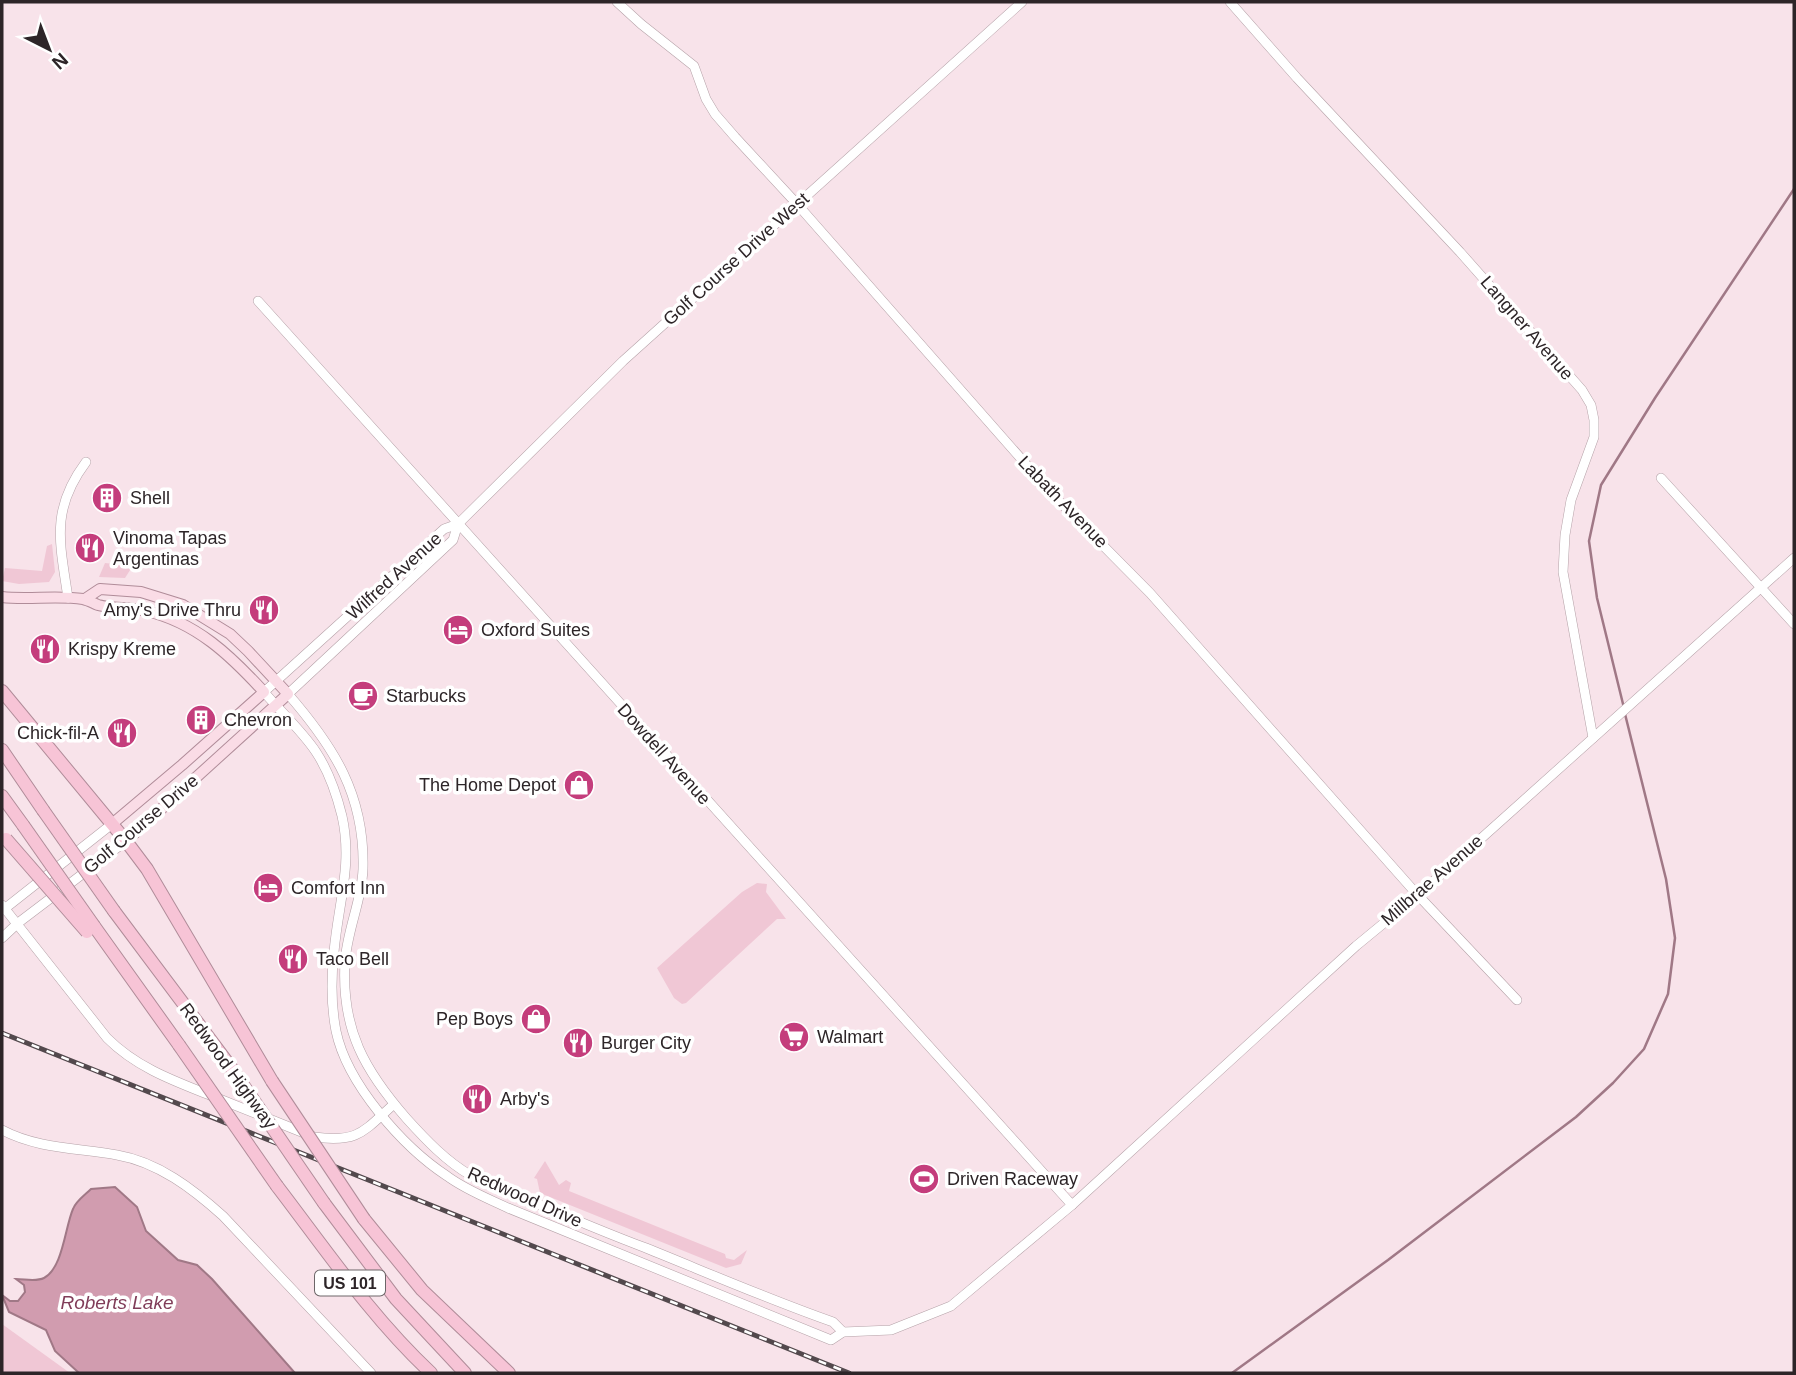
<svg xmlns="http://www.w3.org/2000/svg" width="1796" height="1375" font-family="Helvetica,sans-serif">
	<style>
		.green { fill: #f0c7d5 }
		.water { fill: #d19caf; stroke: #a07886; stroke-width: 2 }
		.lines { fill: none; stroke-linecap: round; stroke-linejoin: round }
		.stream { stroke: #a07886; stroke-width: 2.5 }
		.minor-casing { stroke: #b5a2a8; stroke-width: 10 }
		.major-casing { stroke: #b08c99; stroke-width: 12 }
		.highway-casing { stroke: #b08c99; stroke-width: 14 }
		.minor { stroke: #fff; stroke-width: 9 }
		.major { stroke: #fadce6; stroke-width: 10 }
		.highway { stroke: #f7c4d6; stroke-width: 12 }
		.rail-casing { stroke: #53494d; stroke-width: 5 }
		.rail { stroke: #fff; stroke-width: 2.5; stroke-dasharray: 8; stroke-linecap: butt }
		.highway-bridge-casing { stroke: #b08c99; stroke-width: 14; stroke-linecap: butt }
		.highway-bridge { stroke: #f7c4d6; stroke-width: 12 }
		.labels { text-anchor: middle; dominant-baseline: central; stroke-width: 7; stroke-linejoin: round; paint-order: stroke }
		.shield { fill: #fff; stroke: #6c6668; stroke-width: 2 }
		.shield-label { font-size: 16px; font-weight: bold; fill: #2d2528 }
		.street-label { font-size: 18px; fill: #2d2528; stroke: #fff }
		.poi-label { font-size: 18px; fill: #2d2528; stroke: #fff; text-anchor: start }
		.water-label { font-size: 19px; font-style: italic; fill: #803d59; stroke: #fff }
	</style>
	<rect width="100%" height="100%" fill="#f8e3ea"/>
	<g class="green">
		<polygon points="52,544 55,572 49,582 19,584 2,581 5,568 42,571 47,546"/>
		<polygon points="105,563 130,566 132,567 125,578 99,577"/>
		<polygon points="757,883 767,884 766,892 786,919 777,919 686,1003 682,1004 674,998 657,968 742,892"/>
		<polygon points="545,1161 559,1185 566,1180 571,1183 569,1191 725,1254 726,1258 734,1260 747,1250 741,1264 726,1268 540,1193 537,1179 534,1178"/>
		<polygon points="2,1324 70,1373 2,1373"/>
	</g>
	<path class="water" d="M115,1187l22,20 9,24 32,29 19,5 15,14 83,94h-216l-24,-22 -9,-21 -37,-18 -7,-17 8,6h8l7,-9 -1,-7 -8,-6c9,0 20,3 28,-1 19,-10 21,-51 29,-69 3,-8 12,-14 18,-20z"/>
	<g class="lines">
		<g class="stream">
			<polyline points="1624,708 1597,598 1589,541 1601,485 1655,398 1794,189"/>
			<polyline points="1232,1373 1388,1260 1576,1117 1613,1083 1644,1049 1668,994 1675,938 1666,879 1625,714"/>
		</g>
		<g class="minor-casing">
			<g id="minor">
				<polyline points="617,2 641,24 694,66 706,99 715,114 735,137 797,204 1053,495 1150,593 1414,891 1517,1000"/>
				<path d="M1022,2l-399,359 -165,163 -14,5 -180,163c17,20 38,39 52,60 12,18 21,44 26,64 11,49 -4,88 -8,136 -3,27 -3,53 2,79 11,53 67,116 111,145 19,14 40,22 61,32l323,132 12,-8 48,-2 60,-24 121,-101 284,-259 62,-51 376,-337"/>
				<polyline points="1230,2 1297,78 1460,252 1582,390 1591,405 1594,420 1594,437 1571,500 1565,535 1563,572 1593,738"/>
				<polyline points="258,301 1072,1205"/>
				<polyline points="1661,478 1794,624"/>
				<path d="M458,524l-5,16 -165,154c46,53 77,101 75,175 -1,31 -16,61 -18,93 -4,68 20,109 62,157 19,21 39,42 63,56 16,9 33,14 49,21 42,18 84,36 127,52 62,25 124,52 187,74l10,10"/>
				<path d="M68,598c-8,-55 -18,-88 18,-136"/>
				<path d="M2,905l105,133c31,31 70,44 110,60 32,13 65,26 97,39 44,6 49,-5 80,-33"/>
				<polyline points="3,910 112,824"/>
				<polyline points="2,938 18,923 126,841"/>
				<path d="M2,1130c36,19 76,18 115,25 41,7 76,34 106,61l148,157"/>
			</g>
		</g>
		<g class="major-casing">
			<g id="major">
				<path d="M2,597c26,3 55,-2 81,2 5,1 10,4 15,6 15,4 32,2 48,6 50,11 85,45 118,81l-82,73 -70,59"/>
				<polyline points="85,599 100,589 141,592 183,605 230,634 248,651 288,694 126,841"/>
			</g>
		</g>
		<g class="highway-casing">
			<g id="highway">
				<polyline points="2,691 126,841 147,869 272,1081"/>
				<polyline points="2,750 43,810"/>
				<polyline points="2,796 23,825"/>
				<polyline points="114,911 230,1066"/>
				<polyline points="94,926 179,1045"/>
				<path d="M277,1186c49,64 95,132 154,187"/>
				<polyline points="324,1203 396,1299 465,1373"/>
				<polyline points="364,1219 422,1290 509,1373"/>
			</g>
		</g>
		<use href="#minor" class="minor"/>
		<use href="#major" class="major"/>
		<use href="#highway" class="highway"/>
		<g class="rail-casing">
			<polyline id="rail" points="2,1033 849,1373"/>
		</g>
		<use href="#rail" class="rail"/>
		<g class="highway-bridge-casing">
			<g id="highway-bridge">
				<polyline points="43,810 114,911"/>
				<polyline points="23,825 94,926"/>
				<polyline points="6,839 87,932"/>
				<polyline points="179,1045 277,1186"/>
				<polyline points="230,1066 324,1203"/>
				<polyline points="272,1081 364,1219"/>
			</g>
		</g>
		<use href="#highway-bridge" class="highway-bridge"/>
	</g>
	<defs>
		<g id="building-disc" transform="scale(1.575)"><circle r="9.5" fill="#c43d7c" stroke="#fff"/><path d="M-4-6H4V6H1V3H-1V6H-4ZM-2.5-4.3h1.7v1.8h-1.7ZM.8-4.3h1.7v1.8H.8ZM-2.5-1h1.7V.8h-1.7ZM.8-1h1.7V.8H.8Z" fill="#fff"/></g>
		<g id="restaurant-disc" transform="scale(1.575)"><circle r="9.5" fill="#c43d7c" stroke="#fff"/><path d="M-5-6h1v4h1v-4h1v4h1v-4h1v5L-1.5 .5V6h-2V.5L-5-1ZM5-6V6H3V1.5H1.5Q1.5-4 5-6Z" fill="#fff"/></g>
		<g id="hotel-disc" transform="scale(1.575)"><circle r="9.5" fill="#c43d7c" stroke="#fff"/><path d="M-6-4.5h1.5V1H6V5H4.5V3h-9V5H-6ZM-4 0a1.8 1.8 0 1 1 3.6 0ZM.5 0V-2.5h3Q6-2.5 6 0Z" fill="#fff"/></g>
		<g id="cafe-disc" transform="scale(1.575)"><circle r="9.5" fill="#c43d7c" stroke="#fff"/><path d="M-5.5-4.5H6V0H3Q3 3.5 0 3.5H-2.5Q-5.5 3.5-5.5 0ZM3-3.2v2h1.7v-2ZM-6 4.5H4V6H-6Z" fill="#fff"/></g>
		<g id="shop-disc" transform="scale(1.575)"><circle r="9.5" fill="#c43d7c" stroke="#fff"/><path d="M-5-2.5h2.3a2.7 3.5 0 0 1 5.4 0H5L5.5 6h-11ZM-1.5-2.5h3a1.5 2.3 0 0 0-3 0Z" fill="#fff"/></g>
		<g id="supermarket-disc" transform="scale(1.575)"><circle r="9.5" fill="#c43d7c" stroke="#fff"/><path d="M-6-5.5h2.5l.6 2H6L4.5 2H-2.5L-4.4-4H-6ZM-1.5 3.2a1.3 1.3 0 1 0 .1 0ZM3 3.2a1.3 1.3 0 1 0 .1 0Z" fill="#fff"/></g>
		<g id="stadium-disc" transform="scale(1.575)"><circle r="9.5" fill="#c43d7c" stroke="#fff"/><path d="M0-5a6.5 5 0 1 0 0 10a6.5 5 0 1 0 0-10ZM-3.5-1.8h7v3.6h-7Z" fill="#fff"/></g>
	</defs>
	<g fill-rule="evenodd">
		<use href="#building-disc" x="107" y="498"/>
		<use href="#restaurant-disc" x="90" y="548"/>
		<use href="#restaurant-disc" x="264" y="610"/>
		<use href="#hotel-disc" x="458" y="630"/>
		<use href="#restaurant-disc" x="45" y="649"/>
		<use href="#cafe-disc" x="363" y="696"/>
		<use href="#building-disc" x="201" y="720"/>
		<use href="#restaurant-disc" x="122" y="733"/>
		<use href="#shop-disc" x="579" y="785"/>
		<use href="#hotel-disc" x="268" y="888"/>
		<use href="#restaurant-disc" x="293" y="959"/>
		<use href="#shop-disc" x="536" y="1019"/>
		<use href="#supermarket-disc" x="794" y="1037"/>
		<use href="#restaurant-disc" x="578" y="1043"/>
		<use href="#restaurant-disc" x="477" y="1099"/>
		<use href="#stadium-disc" x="924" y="1179"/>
	</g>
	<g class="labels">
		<rect class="shield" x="315" y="1270.5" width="70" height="25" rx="5"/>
		<g class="shield-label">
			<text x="350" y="1283">US 101</text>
		</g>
		<g class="street-label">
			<text transform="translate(736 259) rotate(-42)">Golf Course Drive West</text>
			<text transform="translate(1527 328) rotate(49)">Langner Avenue</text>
			<text transform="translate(1063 502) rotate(46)">Labath Avenue</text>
			<text transform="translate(394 576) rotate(-42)">Wilfred Avenue</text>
			<text transform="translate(664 754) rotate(48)">Dowdell Avenue</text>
			<text transform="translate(141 824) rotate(-40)">Golf Course Drive</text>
			<text transform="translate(1432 880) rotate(-41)">Millbrae Avenue</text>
			<text transform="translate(228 1066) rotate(54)">Redwood Highway</text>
			<text transform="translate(525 1197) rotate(24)">Redwood Drive</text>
		</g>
		<g class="poi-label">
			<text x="130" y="498">Shell</text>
			<text x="113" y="538">Vinoma Tapas<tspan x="113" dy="21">Argentinas</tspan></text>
			<text x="241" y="610" text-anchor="end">Amy's Drive Thru</text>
			<text x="481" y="630">Oxford Suites</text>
			<text x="68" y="649">Krispy Kreme</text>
			<text x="386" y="696">Starbucks</text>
			<text x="224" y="720">Chevron</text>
			<text x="99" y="733" text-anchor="end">Chick-fil-A</text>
			<text x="556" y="785" text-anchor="end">The Home Depot</text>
			<text x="291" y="888">Comfort Inn</text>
			<text x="316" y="959">Taco Bell</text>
			<text x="513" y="1019" text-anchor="end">Pep Boys</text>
			<text x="817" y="1037">Walmart</text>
			<text x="601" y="1043">Burger City</text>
			<text x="500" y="1099">Arby's</text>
			<text x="947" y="1179">Driven Raceway</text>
		</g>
		<g class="water-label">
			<text x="117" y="1302">Roberts Lake</text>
		</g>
	</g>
	<rect width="1796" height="1375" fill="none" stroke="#2d2528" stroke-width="7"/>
	<g transform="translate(49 49) rotate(138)" stroke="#ffffff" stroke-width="5" paint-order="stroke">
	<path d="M0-5L12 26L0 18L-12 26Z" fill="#2d2528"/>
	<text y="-10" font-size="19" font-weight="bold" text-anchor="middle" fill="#2d2528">N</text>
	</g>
</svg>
